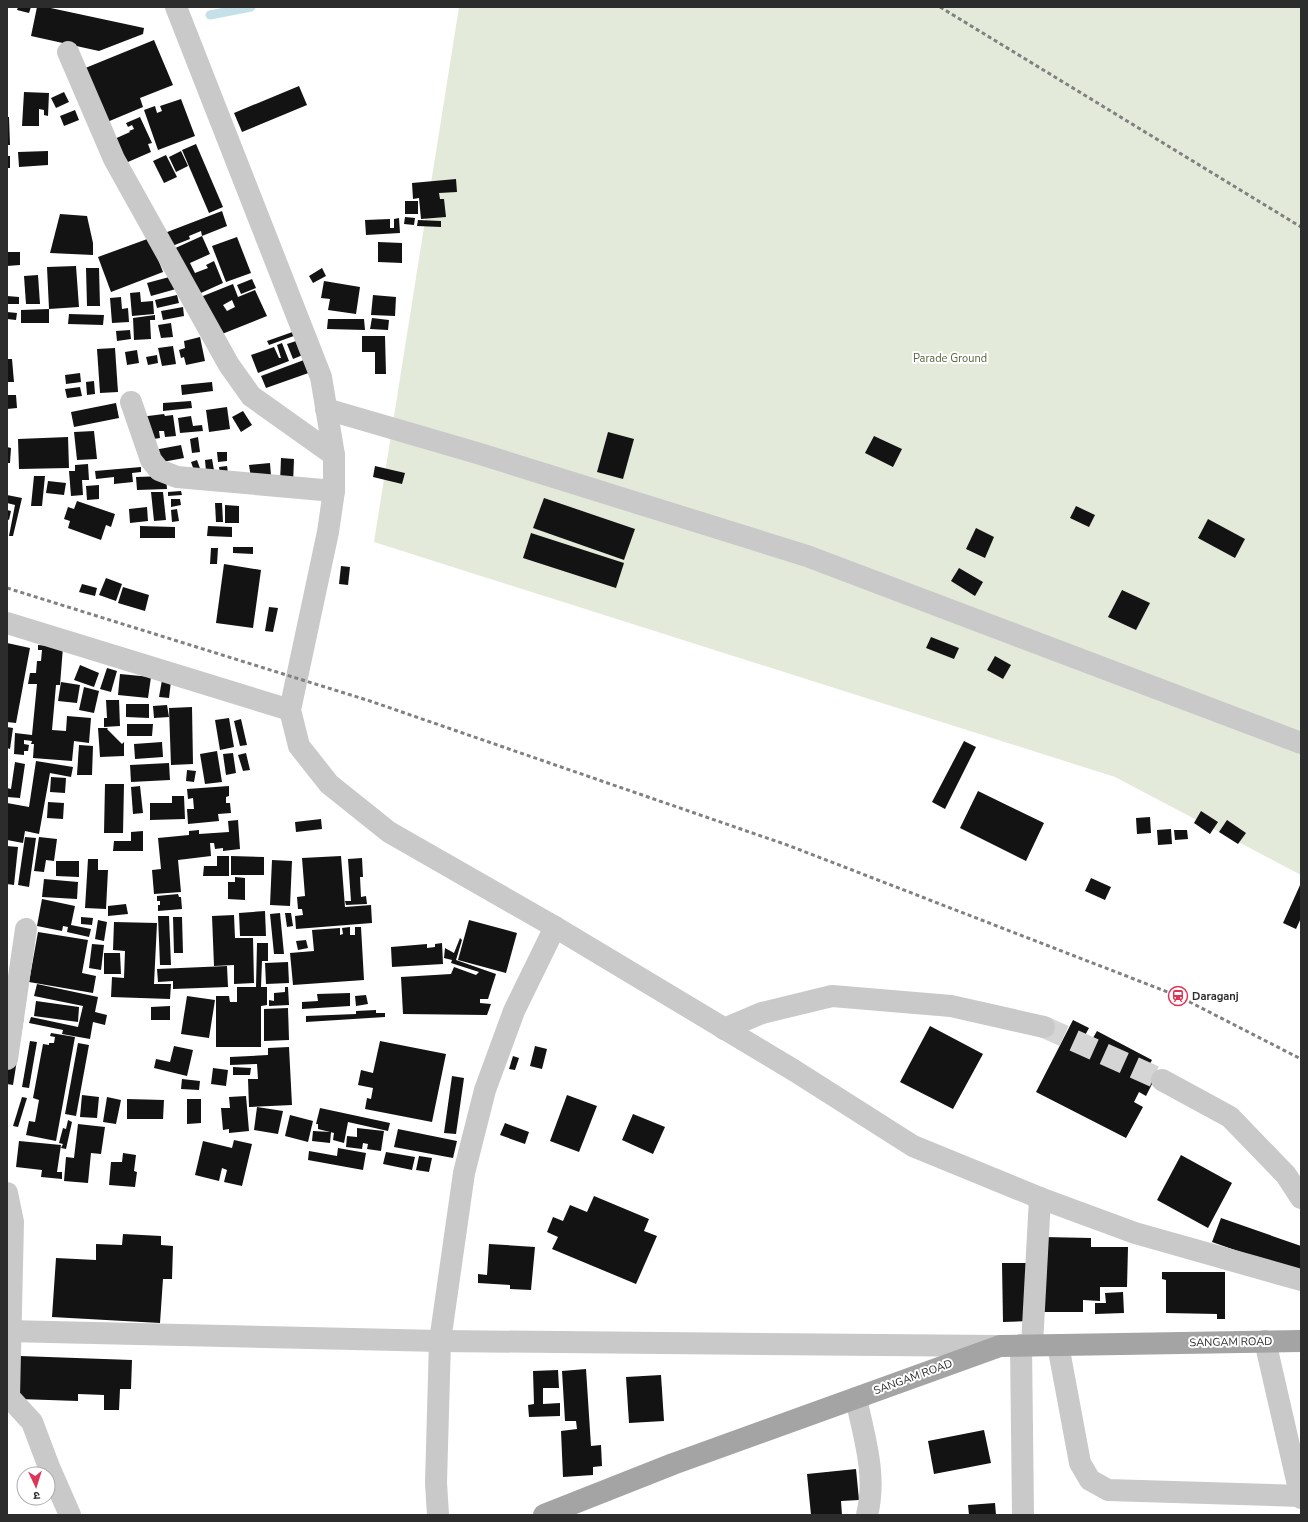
<svg xmlns="http://www.w3.org/2000/svg" width="1308" height="1522" font-family="'Nunito Sans','Noto Sans Devanagari',sans-serif">
	<style>
		.green { fill: #e4eada }
		.lines { fill: none; stroke-linecap: round; stroke-linejoin: round }
		.stream { stroke: #c6e0e9; stroke-width: 9 }
		.building { fill: #131313; fill-rule: evenodd }
		.minor-tunnel { stroke: #d5d5d5; stroke-width: 22; stroke-dasharray: 22 11; stroke-linecap: butt }
		.minor { stroke: #c9c9c9; stroke-width: 22 }
		.major { stroke: #a4a4a4; stroke-width: 22 }
		.rail { stroke: #818181; stroke-width: 3; stroke-dasharray: 4 3; stroke-linecap: butt }
		.labels { text-anchor: middle; dominant-baseline: central; stroke-width: 4; stroke-linejoin: round; paint-order: stroke }
		.park-label { font-size: 11px; fill: #55663c; stroke: #fff }
		.poi-label { font-size: 11px; font-weight: bold; fill: #2c2c2c; stroke: #fff; text-anchor: start }
		.street-label { font-size: 11px; fill: #2c2c2c; stroke: #fff }
	</style>
	<rect width="100%" height="100%" fill="#fff"/>
	<polygon class="green" points="459,7 1301,7 1301,875 1115,777 374,542"/>
	<g class="lines">
		<polyline class="stream" points="210,15 251,7"/>
	</g>
	<g class="building">
		<polygon points="18,7 31,7 29,13 17,10"/>
		<polygon points="37,7 46,7 144,28 143,34 99,51 31,36"/>
		<polygon points="154,40 173,85 140,98 143,107 100,125 78,71"/>
		<polygon points="299,86 307,105 242,132 234,113"/>
		<polygon points="24,92 49,93 48,116 44,115 44,110 39,109 39,126 22,126"/>
		<polygon points="64,92 69,102 56,108 51,98"/>
		<polygon points="181,99 195,136 158,150 144,110 155,106 157,113 162,111 160,106"/>
		<polygon points="75,110 79,120 64,126 60,116"/>
		<polygon points="7,117 9,117 10,145 7,145"/>
		<polygon points="140,117 152,143 148,144 151,152 121,165 110,141 130,132 129,131 134,129 132,125 128,127 126,123"/>
		<polygon points="196,144 223,207 209,213 182,150"/>
		<polygon points="48,151 48,165 19,167 18,152"/>
		<polygon points="181,151 188,166 176,172 169,157"/>
		<polygon points="166,155 177,177 164,183 153,161"/>
		<rect x="7" y="156" width="3" height="12"/>
		<polygon points="456,179 457,192 439,193 440,199 444,199 446,217 421,219 419,198 413,199 412,183"/>
		<rect x="405" y="201" width="13" height="13"/>
		<polygon points="222,211 227,226 202,236 201,231 189,236 190,239 167,248 162,234"/>
		<polygon points="60,214 87,216 93,243 93,255 50,253"/>
		<polygon points="405,217 415,218 414,225 404,224"/>
		<polygon points="399,218 400,233 366,235 365,220 390,219 390,228 394,228 394,219"/>
		<polygon points="418,220 441,221 441,227 417,226"/>
		<polygon points="202,236 210,254 190,263 195,273 208,268 206,265 214,261 223,283 192,297 171,250"/>
		<polygon points="237,237 251,273 226,282 212,246"/>
		<polygon points="150,238 163,272 111,292 98,257"/>
		<polygon points="378,242 402,243 402,263 378,262"/>
		<polygon points="7,252 20,252 20,265 7,266"/>
		<polygon points="76,266 79,307 49,309 49,323 21,323 21,310 49,309 47,267"/>
		<polygon points="86,268 99,268 100,306 87,306"/>
		<polygon points="322,268 326,276 313,283 309,276"/>
		<polygon points="38,275 40,304 26,304 24,276"/>
		<polygon points="173,276 176,289 151,296 147,283"/>
		<polygon points="252,279 256,288 241,294 237,285"/>
		<polygon points="324,281 360,287 356,314 328,310 330,299 321,298"/>
		<path d="M233,284l5,13 17,-7 12,26 -50,20 -19,-38zM232,300l3,7 -8,4 -4,-6z"/>
		<polygon points="140,292 141,302 153,301 154,314 132,316 130,293"/>
		<polygon points="177,295 179,303 157,308 155,300"/>
		<polygon points="373,295 396,297 395,316 371,315"/>
		<polygon points="7,296 19,297 19,304 7,304"/>
		<polygon points="121,297 122,309 128,308 129,322 112,323 110,298"/>
		<polygon points="183,307 184,316 163,320 161,311"/>
		<polygon points="7,312 17,313 16,320 7,319"/>
		<polygon points="69,314 104,315 103,325 68,324"/>
		<polygon points="155,315 155,320 150,320 151,339 134,340 133,318"/>
		<polygon points="372,318 389,320 388,330 370,329"/>
		<polygon points="328,319 364,319 365,330 327,329"/>
		<polygon points="171,323 173,337 161,338 158,325"/>
		<polygon points="301,329 302,333 269,345 267,341"/>
		<polygon points="130,330 131,339 117,341 116,331"/>
		<polygon points="362,336 385,336 386,374 375,374 375,352 362,352"/>
		<polygon points="200,337 205,361 186,365 184,357 181,358 179,350 185,348 184,341"/>
		<polygon points="305,338 310,352 293,359 287,344"/>
		<polygon points="282,343 289,361 258,373 251,355 274,347 279,358 281,358 277,345"/>
		<polygon points="173,346 176,364 162,366 158,348"/>
		<polygon points="115,348 118,392 100,393 97,349"/>
		<polygon points="137,350 139,363 127,365 125,352"/>
		<polygon points="157,355 158,363 148,365 146,357"/>
		<polygon points="312,357 317,370 266,388 261,376"/>
		<polygon points="7,359 12,359 14,382 7,382"/>
		<polygon points="80,373 81,382 66,384 65,375"/>
		<polygon points="94,381 95,394 87,395 86,382"/>
		<polygon points="212,382 213,391 182,395 181,385"/>
		<polygon points="80,387 82,396 67,398 65,389"/>
		<polygon points="7,395 16,395 17,408 7,409"/>
		<polygon points="191,401 192,408 163,411 163,403"/>
		<polygon points="116,403 119,418 74,427 71,412"/>
		<polygon points="227,407 230,429 209,432 206,410"/>
		<polygon points="243,411 252,425 241,432 232,417"/>
		<polygon points="164,414 165,416 173,415 176,436 165,437 164,431 159,431 160,438 147,440 140,417"/>
		<polygon points="191,416 193,426 202,425 203,431 180,433 178,418"/>
		<polygon points="94,431 97,459 77,460 74,432"/>
		<polygon points="608,432 634,439 623,479 597,472"/>
		<polygon points="874,436 902,449 893,467 865,453"/>
		<polygon points="68,437 69,468 19,469 18,439"/>
		<polygon points="198,437 200,452 192,453 190,439"/>
		<polygon points="181,445 184,458 157,463 154,450"/>
		<polygon points="7,447 11,448 10,463 7,463"/>
		<polygon points="217,452 227,452 227,461 218,462"/>
		<polygon points="281,458 294,459 293,484 280,483"/>
		<polygon points="212,459 214,470 206,471 205,460"/>
		<polygon points="197,460 202,474 196,476 191,462"/>
		<polygon points="270,463 271,476 251,478 249,465"/>
		<polygon points="88,464 89,480 82,480 83,495 71,496 69,471 75,471 75,465"/>
		<polygon points="227,466 228,473 220,474 219,467"/>
		<polygon points="375,466 405,473 402,484 373,477"/>
		<polygon points="141,467 141,472 132,473 133,482 114,484 114,477 96,479 95,471"/>
		<polygon points="34,476 45,476 42,506 31,506"/>
		<polygon points="166,476 167,489 137,490 136,477"/>
		<polygon points="48,481 66,483 64,495 46,493"/>
		<polygon points="99,485 99,499 87,500 86,486"/>
		<polygon points="181,491 182,495 168,496 168,492"/>
		<polygon points="151,492 163,492 166,520 154,521"/>
		<polygon points="7,495 22,498 13,536 9,536 15,505 7,503"/>
		<polygon points="544,498 635,529 624,560 533,528"/>
		<polygon points="171,499 180,499 181,505 171,507"/>
		<polygon points="77,501 115,514 111,527 106,525 101,540 68,528 70,521 64,519 68,507 74,509"/>
		<polygon points="215,503 222,503 223,522 216,522"/>
		<polygon points="225,505 239,506 239,523 225,523"/>
		<polygon points="1076,506 1095,515 1089,527 1070,518"/>
		<polygon points="147,507 148,521 130,523 129,509"/>
		<polygon points="177,509 179,521 172,522 171,510"/>
		<polygon points="7,510 11,511 9,520 7,519"/>
		<polygon points="1208,519 1245,539 1235,558 1198,538"/>
		<polygon points="140,526 175,527 175,538 140,538"/>
		<polygon points="208,526 232,527 232,537 207,536"/>
		<polygon points="976,528 994,537 985,558 966,549"/>
		<polygon points="531,533 624,563 616,588 523,558"/>
		<polygon points="233,547 253,547 253,554 233,553"/>
		<polygon points="211,548 218,548 217,564 210,564"/>
		<polygon points="224,564 261,570 253,628 216,623"/>
		<polygon points="341,566 350,567 348,585 339,584"/>
		<polygon points="959,568 983,582 975,596 951,581"/>
		<polygon points="106,578 122,584 116,601 99,595"/>
		<polygon points="82,584 97,588 95,596 79,592"/>
		<polygon points="123,587 149,595 145,611 118,603"/>
		<polygon points="1122,590 1150,603 1136,630 1108,617"/>
		<polygon points="269,607 278,608 273,632 265,631"/>
		<polygon points="931,637 959,648 954,659 926,648"/>
		<polygon points="7,643 30,648 16,723 7,722"/>
		<polygon points="38,645 63,647 60,685 56,685 52,730 66,731 67,716 91,718 89,743 74,741 72,761 33,758 34,744 31,744 32,741 24,740 24,744 29,745 28,751 24,751 24,755 14,754 15,733 32,735 37,684 28,684 30,673 36,673 37,661 41,661 42,650 38,650"/>
		<polygon points="995,656 1011,665 1003,679 987,670"/>
		<polygon points="80,665 99,673 94,687 74,680"/>
		<polygon points="107,668 117,671 111,692 100,689"/>
		<polygon points="120,674 151,677 148,698 118,695"/>
		<polygon points="162,680 171,681 169,698 159,697"/>
		<polygon points="61,682 80,685 77,703 58,701"/>
		<polygon points="84,687 99,691 94,713 79,710"/>
		<polygon points="106,700 119,700 120,726 104,727 104,718 107,718"/>
		<polygon points="126,704 149,704 149,718 126,717"/>
		<polygon points="167,705 169,717 154,718 153,706"/>
		<polygon points="192,707 193,764 171,765 169,708"/>
		<polygon points="229,718 234,747 220,750 215,720"/>
		<polygon points="241,719 247,745 240,746 234,721"/>
		<polygon points="127,724 153,724 152,736 127,736"/>
		<polygon points="7,727 13,728 10,749 7,748"/>
		<polygon points="98,728 108,728 107,729 122,744 124,742 124,756 100,757"/>
		<polygon points="964,741 976,747 945,809 932,802"/>
		<polygon points="162,742 163,757 135,759 134,744"/>
		<polygon points="79,745 93,746 92,775 77,775"/>
		<polygon points="217,751 222,782 205,784 200,754"/>
		<polygon points="233,753 236,773 226,775 223,754"/>
		<polygon points="246,753 250,770 243,771 238,755"/>
		<polygon points="36,761 73,767 71,777 50,773 39,834 25,831 23,843 7,840 7,803 29,807"/>
		<polygon points="15,762 25,764 20,798 7,797 7,788 11,789"/>
		<polygon points="169,763 170,780 131,782 130,765"/>
		<polygon points="187,770 196,771 194,782 186,781"/>
		<polygon points="51,777 66,778 65,793 50,792"/>
		<polygon points="105,784 124,784 123,833 104,833"/>
		<polygon points="140,786 143,813 133,814 131,787"/>
		<polygon points="229,786 229,796 226,797 226,803 230,803 231,813 218,814 219,821 188,824 187,809 194,809 193,798 188,799 187,789"/>
		<polygon points="978,791 1044,823 1026,861 960,828"/>
		<polygon points="172,796 184,796 185,819 150,820 150,803 172,803"/>
		<polygon points="48,802 64,803 63,819 47,818"/>
		<polygon points="1201,811 1218,822 1210,834 1194,823"/>
		<polygon points="1150,817 1151,833 1137,834 1136,818"/>
		<polygon points="321,819 322,829 296,832 295,822"/>
		<polygon points="238,820 240,849 223,851 223,848 215,849 214,843 210,843 211,856 178,860 181,892 154,894 152,870 161,869 158,838 189,835 189,831 199,830 199,834 229,832 228,821"/>
		<polygon points="1227,820 1246,833 1238,844 1219,832"/>
		<polygon points="1171,829 1172,844 1158,845 1157,830"/>
		<polygon points="1174,830 1187,830 1188,839 1175,840"/>
		<polygon points="143,831 143,851 113,851 114,841 131,841 131,832"/>
		<polygon points="25,837 36,838 29,887 18,885"/>
		<polygon points="39,837 57,839 54,861 46,860 44,872 34,871"/>
		<polygon points="7,846 18,847 14,885 7,884"/>
		<polygon points="217,856 229,856 229,876 203,876 204,866 217,866"/>
		<polygon points="231,856 264,857 264,875 231,875"/>
		<polygon points="341,856 345,907 371,905 372,923 296,929 295,916 303,915 302,909 298,909 297,897 305,896 302,858"/>
		<polygon points="362,858 363,877 360,877 361,897 366,896 367,904 346,905 345,901 351,901 348,859"/>
		<polygon points="88,859 98,859 98,870 108,870 106,909 85,908"/>
		<polygon points="272,860 292,861 290,906 270,905"/>
		<polygon points="56,861 79,861 79,877 56,876"/>
		<polygon points="235,877 245,878 245,900 228,899 228,882 235,882"/>
		<polygon points="1091,878 1111,887 1105,900 1085,891"/>
		<polygon points="44,879 78,882 77,899 42,897"/>
		<polygon points="1301,883 1301,918 1296,929 1283,923"/>
		<polygon points="178,894 179,897 181,897 182,909 158,911 158,905 160,905 160,901 157,901 157,896"/>
		<polygon points="42,899 75,906 71,925 91,929 89,937 67,932 68,927 63,926 62,931 37,926"/>
		<polygon points="126,904 128,914 108,916 108,906"/>
		<polygon points="265,911 266,936 240,936 239,913"/>
		<polygon points="280,913 284,954 274,954 270,914"/>
		<polygon points="285,913 291,913 293,926 287,927"/>
		<polygon points="234,915 235,938 253,938 254,983 234,984 234,965 214,966 212,916"/>
		<polygon points="158,916 169,916 171,965 160,965"/>
		<polygon points="81,917 93,918 92,925 81,924"/>
		<polygon points="173,917 182,917 183,953 174,953"/>
		<polygon points="98,920 107,922 104,941 95,939"/>
		<polygon points="469,920 517,933 506,973 458,960"/>
		<polygon points="114,922 157,923 154,984 171,984 170,999 111,997 112,977 124,978 125,951 113,950"/>
		<polygon points="350,927 350,935 355,935 355,927 361,927 364,980 293,985 290,953 314,951 312,930 340,928 340,935 343,934 342,928"/>
		<polygon points="38,932 88,940 82,973 96,976 93,993 29,982"/>
		<polygon points="460,938 462,940 456,960 496,974 488,999 480,999 480,1003 491,1004 487,1015 403,1014 401,977 451,974 454,967 476,975 479,972 451,963 452,960 444,958 445,948 454,953"/>
		<polygon points="306,940 308,948 298,950 296,941"/>
		<polygon points="257,943 268,943 268,961 262,961 261,987 267,987 267,1005 261,1006 261,1047 216,1047 216,996 229,996 230,1002 237,1002 237,987 256,987"/>
		<polygon points="442,943 443,964 392,967 391,947 427,944 427,948 435,947 435,944"/>
		<polygon points="92,944 104,945 101,970 89,968"/>
		<polygon points="104,953 120,953 121,974 104,974"/>
		<polygon points="288,962 289,983 266,984 265,963"/>
		<polygon points="227,966 228,987 173,989 173,981 158,982 157,969"/>
		<polygon points="37,984 98,997 95,1012 107,1015 105,1025 93,1022 90,1039 62,1034 63,1030 29,1023 31,1017 78,1027 83,1006 34,996"/>
		<polygon points="285,987 288,987 289,1005 269,1006 269,1000 274,1001 274,993 285,992"/>
		<polygon points="350,993 350,1006 302,1009 302,1002 318,1001 317,994"/>
		<polygon points="366,995 368,1004 356,1006 355,996"/>
		<polygon points="187,996 215,1000 209,1038 181,1034"/>
		<polygon points="36,1001 79,1007 78,1022 34,1016"/>
		<polygon points="170,1006 170,1020 151,1020 151,1007"/>
		<polygon points="288,1008 289,1040 264,1041 264,1009"/>
		<polygon points="376,1010 376,1013 385,1013 385,1017 306,1022 306,1016 356,1014 356,1011"/>
		<polygon points="7,1013 24,1016 13,1085 7,1084"/>
		<polygon points="1073,1020 1089,1028 1083,1039 1090,1043 1097,1031 1152,1060 1146,1071 1156,1076 1146,1096 1139,1092 1134,1102 1143,1107 1126,1138 1036,1092"/>
		<polygon points="930,1026 983,1054 953,1109 900,1082"/>
		<polygon points="51,1033 75,1037 56,1141 26,1135 29,1121 35,1122 39,1100 33,1098 43,1044 49,1045 49,1043 54,1043 55,1037 50,1036"/>
		<polygon points="30,1041 37,1042 29,1088 22,1087"/>
		<polygon points="380,1041 446,1054 432,1122 365,1109 367,1098 371,1099 373,1088 358,1085 361,1070 373,1073"/>
		<polygon points="78,1043 89,1045 76,1116 65,1114"/>
		<polygon points="174,1046 193,1050 187,1076 154,1068 156,1059 170,1062"/>
		<polygon points="535,1046 547,1049 542,1069 530,1066"/>
		<polygon points="289,1047 292,1105 249,1107 248,1079 258,1079 257,1064 230,1065 230,1057 268,1055 268,1048"/>
		<polygon points="513,1056 519,1058 515,1070 509,1069"/>
		<polygon points="233,1067 251,1068 250,1075 233,1075"/>
		<polygon points="213,1068 228,1070 226,1086 211,1084"/>
		<polygon points="452,1076 464,1078 456,1134 444,1133"/>
		<polygon points="182,1079 200,1081 199,1090 181,1089"/>
		<polygon points="82,1095 99,1097 97,1118 80,1117"/>
		<polygon points="567,1095 597,1106 579,1152 550,1141"/>
		<polygon points="246,1096 249,1131 229,1133 229,1129 223,1130 221,1108 230,1108 229,1097"/>
		<polygon points="22,1097 27,1098 18,1127 13,1126"/>
		<polygon points="107,1097 121,1100 116,1124 103,1122"/>
		<polygon points="127,1099 164,1100 163,1119 127,1119"/>
		<polygon points="187,1099 201,1099 201,1123 187,1124"/>
		<polygon points="257,1107 283,1111 278,1134 254,1130"/>
		<polygon points="320,1108 390,1123 388,1131 348,1122 344,1143 333,1140 334,1133 318,1129 318,1124 316,1124"/>
		<polygon points="633,1114 665,1127 653,1154 622,1140"/>
		<polygon points="290,1115 313,1121 308,1142 285,1136"/>
		<polygon points="68,1120 72,1122 66,1149 61,1148 63,1144 59,1143 63,1128 66,1129"/>
		<polygon points="505,1123 529,1132 525,1144 500,1135"/>
		<polygon points="78,1124 105,1127 101,1154 91,1153 88,1183 64,1181 66,1157 74,1158"/>
		<polygon points="357,1128 384,1131 381,1151 367,1149 368,1144 363,1143 362,1149 346,1147 347,1136 357,1137"/>
		<polygon points="398,1129 457,1141 453,1158 394,1147"/>
		<polygon points="313,1131 331,1132 330,1143 312,1141"/>
		<polygon points="234,1140 252,1144 242,1186 224,1182 227,1170 222,1168 219,1181 195,1175 203,1141 232,1148"/>
		<polygon points="19,1141 61,1145 57,1172 62,1172 62,1179 41,1177 42,1170 16,1167"/>
		<polygon points="338,1148 366,1153 363,1170 308,1160 309,1151 337,1156"/>
		<polygon points="386,1152 415,1157 412,1170 383,1164"/>
		<polygon points="123,1153 136,1155 134,1171 137,1172 135,1187 109,1185 111,1162 122,1162"/>
		<polygon points="1181,1155 1232,1183 1208,1228 1157,1200"/>
		<polygon points="419,1156 432,1158 429,1172 416,1170"/>
		<polygon points="594,1196 649,1219 644,1231 657,1236 636,1284 552,1249 558,1237 547,1232 553,1217 563,1221 570,1205 587,1212"/>
		<polygon points="1221,1218 1301,1246 1301,1273 1212,1242"/>
		<polygon points="123,1234 161,1236 161,1245 173,1246 172,1279 163,1279 160,1323 52,1317 56,1258 96,1260 96,1244 122,1245"/>
		<polygon points="1043,1237 1091,1238 1091,1247 1128,1247 1127,1287 1100,1287 1100,1301 1083,1300 1083,1312 1041,1312"/>
		<polygon points="489,1244 535,1247 531,1290 510,1289 510,1285 478,1283 478,1274 487,1275"/>
		<polygon points="1002,1263 1029,1263 1030,1321 1003,1322"/>
		<polygon points="1162,1272 1225,1272 1225,1319 1217,1319 1217,1314 1166,1313 1166,1280 1162,1279"/>
		<polygon points="1123,1292 1124,1313 1095,1314 1095,1303 1106,1303 1105,1293"/>
		<polygon points="20,1356 132,1360 131,1389 120,1389 119,1410 104,1410 104,1395 78,1394 78,1401 19,1399"/>
		<polygon points="586,1369 591,1446 601,1445 602,1466 593,1467 593,1475 563,1477 561,1431 577,1429 576,1421 565,1421 562,1371"/>
		<polygon points="558,1370 559,1388 543,1388 543,1404 560,1403 560,1416 529,1417 528,1405 534,1404 533,1371"/>
		<polygon points="661,1375 664,1421 629,1423 626,1377"/>
		<polygon points="984,1430 991,1463 934,1474 928,1441"/>
		<polygon points="856,1469 859,1500 841,1501 842,1515 811,1515 807,1474"/>
		<polygon points="995,1503 996,1515 969,1515 968,1505"/>
	</g>
	<g class="lines">
		<polyline class="minor-tunnel" points="1044,1027 1162,1080"/>
		<g class="minor">
			<polyline points="176,7 321,377 334,455 334,491 328,532 290,710 299,746 329,784 389,832 555,927 795,1071 913,1146 1040,1198 1135,1233 1301,1280"/>
			<polyline points="68,52 114,159 229,365 251,396 334,455"/>
			<polyline points="131,402 151,460 159,470 177,477 334,491"/>
			<polyline points="326,409 477,453 807,556 1301,743"/>
			<polyline points="7,623 290,710"/>
			<polyline points="724,1029 762,1013 832,996 951,1006 1044,1027"/>
			<polyline points="7,1059 26,929"/>
			<polyline points="1162,1080 1230,1117 1286,1175 1301,1198"/>
			<polyline points="7,1193 13,1222 9,1397 32,1422 49,1467 70,1515"/>
			<polyline points="7,1331 440,1341 999,1346"/>
			<polyline points="1265,1341 1301,1498"/>
			<polyline points="1021,1345 1023,1515"/>
			<polyline points="1032,1345 1040,1198"/>
			<polyline points="1058,1345 1080,1463 1090,1480 1108,1490 1301,1496"/>
			<path d="M856,1398c8,39 21,77 11,117"/>
			<polyline points="438,1515 436,1483 440,1341 464,1173 485,1090 514,1011 555,927"/>
		</g>
		<polyline class="major" points="544,1515 673,1464 1000,1346 1301,1341"/>
		<g class="rail">
			<polyline points="940,7 1301,227"/>
			<polyline points="7,588 370,701 790,846 1178,996 1301,1059"/>
		</g>
	</g>
	<defs>
		<g id="station-ring" transform="scale(1)"><circle r="9.5" fill="#fff" stroke="#de3456" stroke-width="1.5"/><path d="M-3-6H3Q5-6 5-4V2Q5 4 3 4L4.5 6H3L1.5 4h-3L-3 6H-4.5L-3 4Q-5 4-5 2V-4Q-5-6-3-6ZM-3.5-4v3h7v-3ZM-3.5 1v1.5H-2V1ZM2 1v1.5H3.5V1Z" fill="#de3456"/></g>
	</defs>
	<g fill-rule="evenodd">
		<use href="#station-ring" x="1178" y="996"/>
	</g>
	<g class="labels">
		<g class="park-label">
			<text x="950" y="358">Parade Ground</text>
		</g>
		<g class="poi-label">
			<text x="1192" y="996">Daraganj</text>
		</g>
		<g class="street-label">
			<text transform="translate(1231 1342) rotate(-1)">SANGAM ROAD</text>
			<text transform="translate(913 1377) rotate(-20)">SANGAM ROAD</text>
		</g>
	</g>
	<rect width="1308" height="1522" fill="none" stroke="#2c2c2c" stroke-width="16"/>
	<g transform="translate(36 1486) rotate(176)"><circle r="19" fill="#ffffff" stroke="#ababab"/>
	<path d="M0-3L7 15L0 10L-7 15Z" fill="#de3456"/>
	<text y="-6" font-size="11" font-weight="bold" text-anchor="middle" fill="#2c2c2c">उ</text>
	</g>
</svg>
